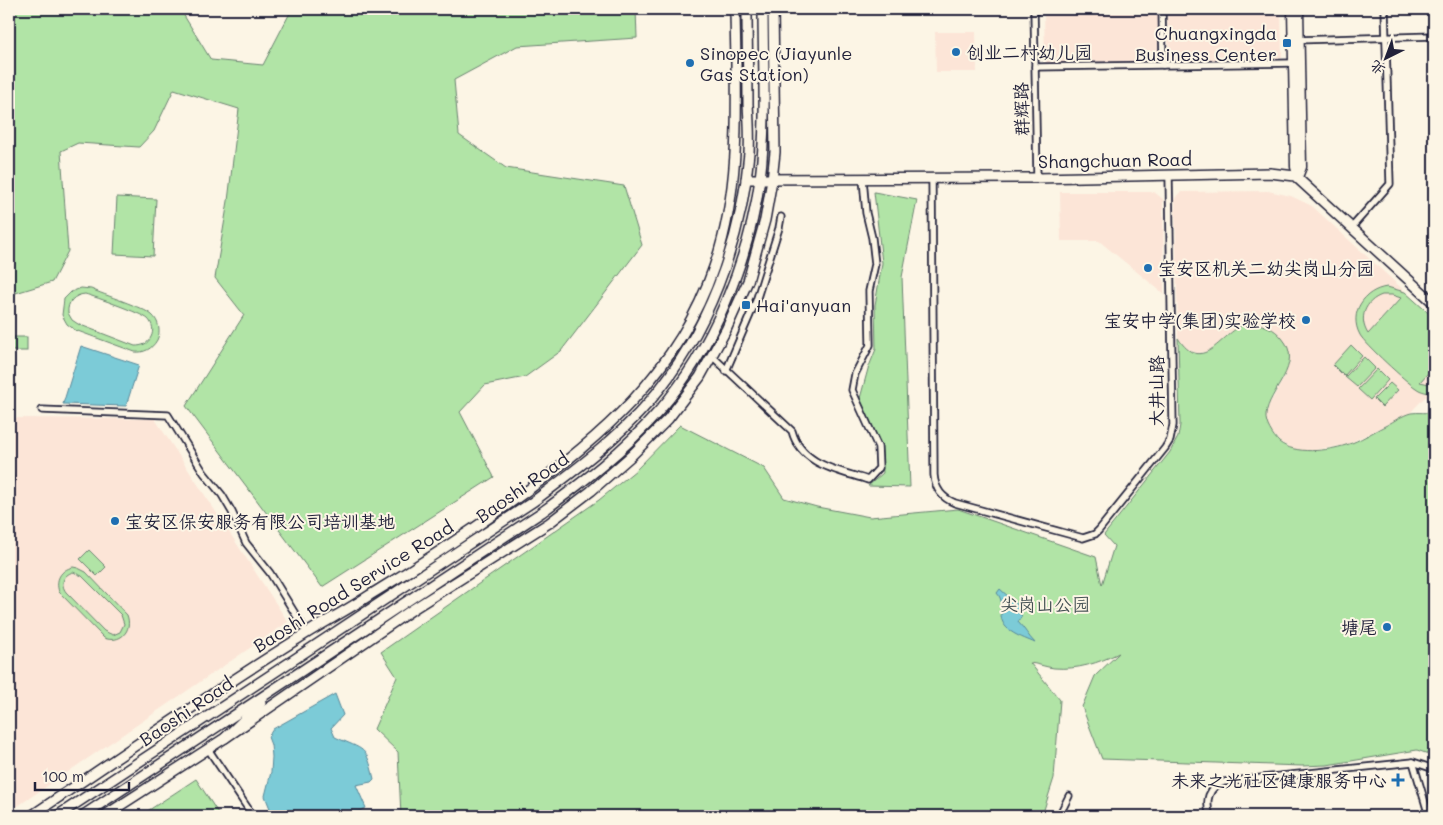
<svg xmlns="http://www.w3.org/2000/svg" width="1443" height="825" font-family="Mali,'LXGW WenKai TC',sans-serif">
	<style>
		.built { fill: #fce5d7 }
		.green { fill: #b1e4a6; stroke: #6a8370; fill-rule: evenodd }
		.water { fill: #7bcbd7; stroke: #578799 }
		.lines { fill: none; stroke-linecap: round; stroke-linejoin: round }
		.minor-casing { stroke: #22223b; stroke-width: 9 }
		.tertiary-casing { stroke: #22223b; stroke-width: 11 }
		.secondary-casing { stroke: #22223b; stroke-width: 12 }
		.primary-casing { stroke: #22223b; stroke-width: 12 }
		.minor { stroke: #fcf5e5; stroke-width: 5.5 }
		.tertiary { stroke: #fcf5e5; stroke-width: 8 }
		.secondary { stroke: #fcf5e5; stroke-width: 9 }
		.primary { stroke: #fcf5e5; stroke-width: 9 }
		.poi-dot { fill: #1f6fb2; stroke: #fcf5e5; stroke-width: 2 }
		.labels { text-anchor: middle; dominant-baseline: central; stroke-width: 4; stroke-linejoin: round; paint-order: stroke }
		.poi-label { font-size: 18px; fill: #22223b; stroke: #fcf5e5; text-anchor: start }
		.street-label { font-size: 18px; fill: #22223b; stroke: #fcf5e5 }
		.park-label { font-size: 18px; fill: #465256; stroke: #fcf5e5 }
	</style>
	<rect width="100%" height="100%" fill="#fcf5e5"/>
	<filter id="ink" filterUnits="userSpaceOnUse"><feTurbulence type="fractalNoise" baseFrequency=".02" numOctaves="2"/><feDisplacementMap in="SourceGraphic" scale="10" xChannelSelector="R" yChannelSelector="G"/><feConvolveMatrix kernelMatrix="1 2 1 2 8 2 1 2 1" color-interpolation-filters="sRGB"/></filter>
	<g filter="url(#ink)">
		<g class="built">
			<polygon points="1044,9 1158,9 1159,61 1045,63"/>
			<polygon points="1167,9 1281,9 1282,58 1169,61"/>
			<polygon points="935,32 976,32 977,72 936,72"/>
			<polygon points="1268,191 1291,196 1312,206 1434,318 1434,398 1425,397 1410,413 1346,445 1308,451 1293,449 1280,442 1270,431 1265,417 1269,405 1285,376 1265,325 1253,323 1240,326 1214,349 1206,352 1197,353 1189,350 1182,345 1178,338 1175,198 1181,192"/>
			<polygon points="1060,192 1154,192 1163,199 1164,294 1099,241 1061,241"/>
			<polygon points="9,418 155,419 288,622 9,812"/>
		</g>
		<g class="green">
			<polygon points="9,9 180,9 211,60 263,65 292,9 636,9 637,38 517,46 454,80 459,135 506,168 624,186 642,245 561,351 525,377 485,385 460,412 494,477 322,587 186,406 244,315 215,278 228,201 239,109 174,89 154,131 139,147 78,143 61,151 68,251 52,282 9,295"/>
			<polygon points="874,192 917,200 902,277 910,487 868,486 883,473 881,445 859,402 868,369 876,349 875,305 882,263"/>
			<polygon points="117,197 156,199 153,256 114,254"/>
			<path d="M1387,287l18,5 29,26v48l-14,16 14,3v8c-6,0 -13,-1 -18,-5 -10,-6 -51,-44 -56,-53 -12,-22 4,-45 27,-48zM1382,295h10l9,3 -33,36c-10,-16 -3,-33 14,-39z"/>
			<path d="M81,288l10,1c13,6 52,18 61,26 7,6 9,17 5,25 -5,9 -13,13 -22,12l-60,-22 -8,-6 -5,-9 2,-16 7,-7zM85,294c11,3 56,19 63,25 5,5 6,12 3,18 -3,7 -9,9 -16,9l-57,-22 -6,-4 -4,-7c-1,-11 6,-18 17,-19z"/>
			<path d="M1252,323c13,2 22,5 30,15 23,27 -14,52 -16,77 -1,9 7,21 13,27 16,13 48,9 67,3 14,-4 28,-14 41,-20 7,-4 16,-10 24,-12 7,-1 16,0 23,0v343l-17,-6 -90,15 -25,1 -200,-7 -20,-52 13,-31 24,-23c-21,10 -41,17 -65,15 -8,-1 -16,-4 -24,-5l30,37 -6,78 -12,38h-641l-3,-64 -24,-23 23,-52 -16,-25 218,-152 37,-30 44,-45 84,43 20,30 33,9 53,10 88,-8 138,48 6,28 12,-39 -10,-11 66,-83 8,-15 2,-12 -2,-87c24,37 42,-2 63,-12 3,-1 8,-2 11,-3z"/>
			<rect x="9" y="337" width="18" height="14"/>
			<polygon points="1351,345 1362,356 1344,376 1333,365"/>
			<polygon points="1364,357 1375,368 1357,387 1345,377"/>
			<polygon points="1377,369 1388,380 1370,400 1358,389"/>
			<polygon points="1390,383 1398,390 1382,407 1374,399"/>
			<polygon points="89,550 106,567 97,576 80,559"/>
			<path d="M73,567l5,1 8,4 41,43c6,16 -7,29 -23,23l-45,-46c-4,-12 1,-22 14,-25zM73,572l9,4 39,39 3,9 -4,8 -7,3 -9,-4 -38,-39c-6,-8 -3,-17 7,-20z"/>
			<polygon points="196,779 220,816 140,816"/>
		</g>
		<g class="water">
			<polygon points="81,346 139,365 126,406 63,404"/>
			<path d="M1000,589l20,18 -3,4 5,5 -4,6c7,7 10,14 17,21 -13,-6 -33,-11 -34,-28 0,-9 2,-15 -4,-22z"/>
			<path d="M335,694l8,21 -12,13 4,9c30,14 31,8 39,42l-3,3 -15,3 10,23 -18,8h-75l-8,-20 6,-24 1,-15 -1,-12 -3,-8 5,-8z"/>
		</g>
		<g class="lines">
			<g class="minor-casing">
				<g id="minor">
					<polyline points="1034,9 1037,178"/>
					<polyline points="1162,9 1163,65"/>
					<polyline points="1296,40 1434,36"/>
					<polyline points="1035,67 1293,63"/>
					<path d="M932,179l2,296c1,14 8,23 21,28l128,35 12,-4 4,-4 66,-82 5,-8 3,-15 -4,-249"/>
					<polyline points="1352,227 1390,184 1385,9"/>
					<path d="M712,356l80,75c9,34 46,39 76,49l11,-12 -1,-21 -26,-57 3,-16 15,-29 -1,-54 6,-27 -3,-26 -6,-25 -3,-34"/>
					<polyline points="726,371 756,301 779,228 781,217"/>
					<polyline points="42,410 168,415 204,473 222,495 232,512 246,543 270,573 307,633"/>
					<polyline points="9,474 10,479 9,495"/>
					<polyline points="208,749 253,816"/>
					<polyline points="1413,762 1429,816"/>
					<polyline points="1059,816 1069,796"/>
					<path d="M1210,816c-5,-15 -2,-29 14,-34l189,-20 21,7"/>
				</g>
			</g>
			<g class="tertiary-casing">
				<g id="tertiary">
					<polyline points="1292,9 1295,167 1298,177"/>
					<polyline points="1298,177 1302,167 1299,9"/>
				</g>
			</g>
			<g class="secondary-casing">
				<g id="secondary">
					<polyline points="746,179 1037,178 1270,173 1295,176 1434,303"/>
					<path d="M31,816c88,-59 175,-120 265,-176 24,-16 50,-29 74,-45 48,-29 95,-60 140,-92 89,-63 168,-130 204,-236 29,-83 22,-172 21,-258"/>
					<polyline points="104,816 225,738 413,609 549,523 591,491 631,456 668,419 700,377 726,330 748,281 765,220 772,180 775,152 773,9"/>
				</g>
			</g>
			<g class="primary-casing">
				<g id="primary">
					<polyline points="225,738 261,703"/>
					<path d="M57,816l477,-315c40,-30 82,-61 115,-99 58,-67 93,-161 100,-249 1,-16 0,-33 -1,-49 0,-32 -1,-64 -1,-95"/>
					<path d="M82,816l460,-304c41,-30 83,-62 117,-101 54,-62 90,-151 101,-232 7,-55 3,-115 3,-170"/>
				</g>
			</g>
			<use href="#minor" class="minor"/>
			<use href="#tertiary" class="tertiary"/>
			<use href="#secondary" class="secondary"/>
			<use href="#primary" class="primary"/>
		</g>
	</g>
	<g class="poi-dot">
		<rect x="1282" y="38" width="10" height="10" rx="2.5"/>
		<circle cx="956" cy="52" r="5"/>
		<circle cx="690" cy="63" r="5"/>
		<circle cx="1148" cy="268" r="5"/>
		<rect x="741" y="300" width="10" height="10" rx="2.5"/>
		<circle cx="1306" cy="320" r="5"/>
		<circle cx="115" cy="521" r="5"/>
		<circle cx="1387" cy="627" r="5"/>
		<path d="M1395.5 772.5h5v5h5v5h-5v5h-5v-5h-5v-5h5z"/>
	</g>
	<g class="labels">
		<g class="poi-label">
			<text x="1277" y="33" text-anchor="end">Chuangxingda<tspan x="1277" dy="21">Business Center</tspan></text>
			<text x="966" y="52">创业二村幼儿园</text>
			<text x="700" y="53">Sinopec (Jiayunle<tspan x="700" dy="21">Gas Station)</tspan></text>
			<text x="1158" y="268">宝安区机关二幼尖岗山分园</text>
			<text x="756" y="305">Hai'anyuan</text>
			<text x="1296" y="320" text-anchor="end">宝安中学(集团)实验学校</text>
			<text x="125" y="521">宝安区保安服务有限公司培训基地</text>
			<text x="1377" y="627" text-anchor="end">塘尾</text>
			<text x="1387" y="780" text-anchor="end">未来之光社区健康服务中心</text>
		</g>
		<g class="street-label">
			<text transform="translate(1021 109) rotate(-91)">群辉路</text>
			<text transform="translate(1115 160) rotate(-1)">Shangchuan Road</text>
			<text transform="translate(1156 391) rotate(-90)">大井山路</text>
			<text transform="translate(522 487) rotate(-35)">Baoshi Road</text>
			<text transform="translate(353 586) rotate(-32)">Baoshi Road Service Road</text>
			<text transform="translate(186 711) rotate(-34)">Baoshi Road</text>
		</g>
		<g class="park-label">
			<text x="1045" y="604">尖岗山公园</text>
		</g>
	</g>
	<rect width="1443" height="825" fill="none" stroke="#fcf5e5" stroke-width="30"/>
	<rect x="15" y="15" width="1413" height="795" fill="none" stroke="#22223b" stroke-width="2" filter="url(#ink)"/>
	<g transform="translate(1386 58) rotate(222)" stroke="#fcf5e5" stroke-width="4" paint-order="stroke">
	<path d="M0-4L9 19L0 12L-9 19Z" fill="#22223b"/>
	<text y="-8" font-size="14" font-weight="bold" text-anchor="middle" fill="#22223b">北</text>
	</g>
	<path d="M35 782v8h94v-8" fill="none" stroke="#22223b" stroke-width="2.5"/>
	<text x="42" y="782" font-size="15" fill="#22223b" stroke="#fcf5e5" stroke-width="4" paint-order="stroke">100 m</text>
</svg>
